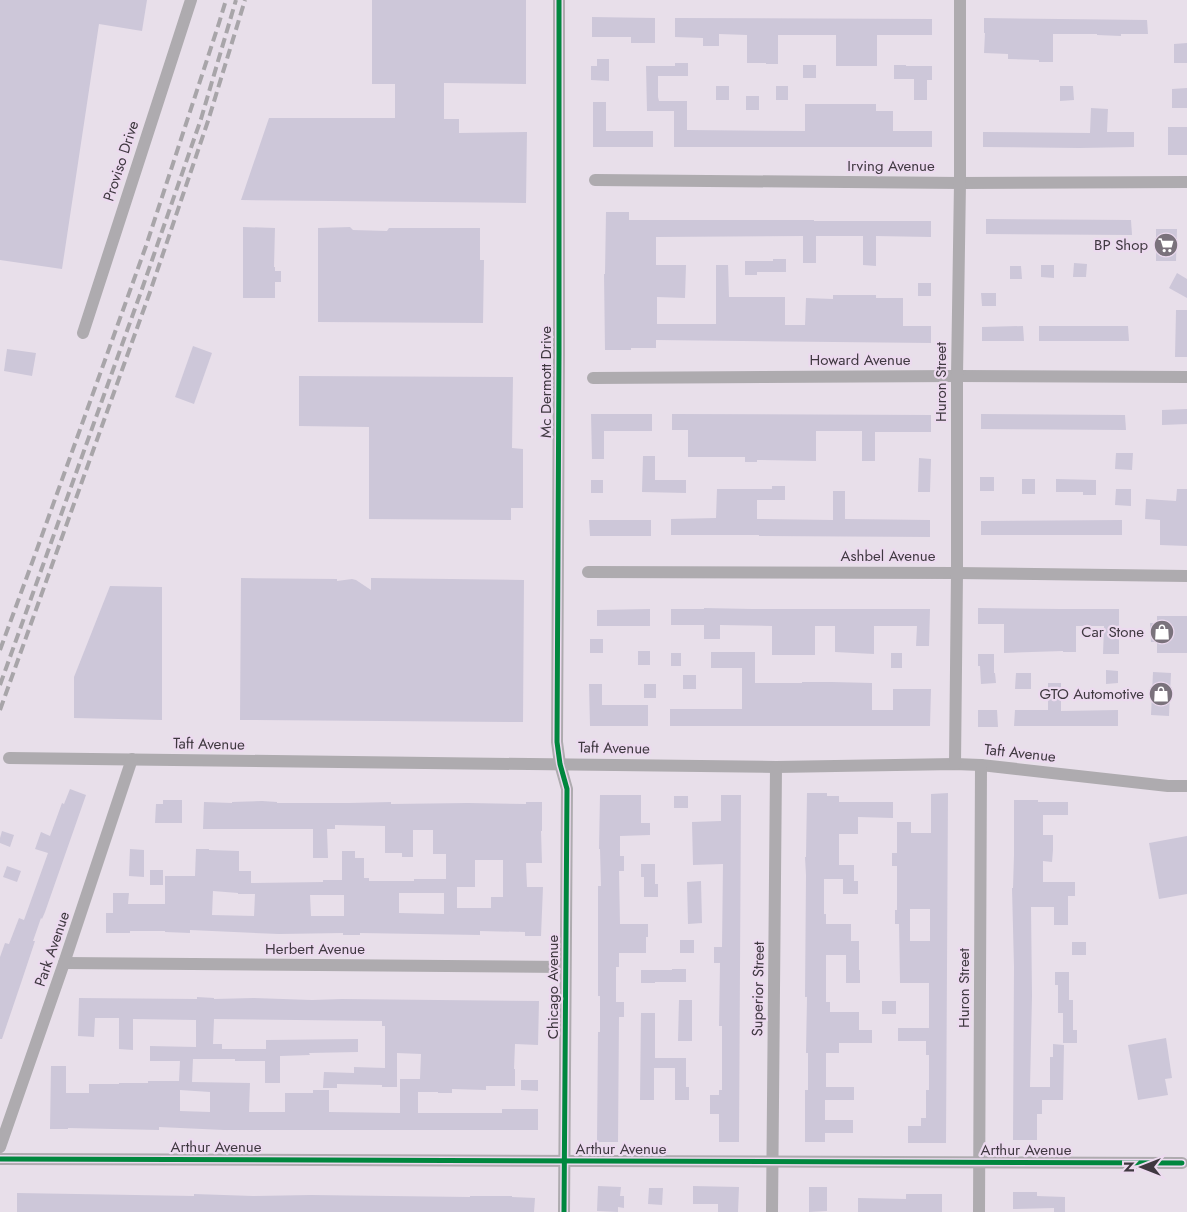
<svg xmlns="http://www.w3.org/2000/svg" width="1187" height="1212" font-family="Jost,sans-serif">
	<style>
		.building { fill: #cdc7d9; fill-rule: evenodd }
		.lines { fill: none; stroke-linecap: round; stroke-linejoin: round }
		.street { stroke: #aeabaf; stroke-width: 12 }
		.rail { stroke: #a8a5a9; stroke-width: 4; stroke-dasharray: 10 5; stroke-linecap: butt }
		.cycleway-casing { stroke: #ecdaef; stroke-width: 8 }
		.cycleway { stroke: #00873e; stroke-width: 5 }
		.labels { text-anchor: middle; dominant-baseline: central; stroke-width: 4.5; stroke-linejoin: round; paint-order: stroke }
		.street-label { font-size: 15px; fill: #3f3840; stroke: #ecdaef }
		.poi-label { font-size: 15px; fill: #3f3840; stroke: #ecdaef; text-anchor: end }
	</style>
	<rect width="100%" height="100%" fill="#e8dfea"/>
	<g class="building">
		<polygon points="0,0 147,0 142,31 99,24 62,269 0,260"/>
		<polygon points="372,0 526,0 526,84 444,83 444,119 459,119 459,133 527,132 526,203 241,200 269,118 395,118 395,84 372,84"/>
		<polygon points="592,17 655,18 655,43 631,43 631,37 592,37"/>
		<polygon points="675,18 932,19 932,35 877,35 877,66 836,66 836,35 778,35 778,64 766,64 766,63 747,63 747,35 719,34 719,46 703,46 703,38 675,37"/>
		<polygon points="984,18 1147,20 1148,34 1121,34 1121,36 1097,35 1097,34 1053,34 1053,62 1039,62 1039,60 1008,59 1008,54 984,53 985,33 984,33"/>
		<polygon points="1187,43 1187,63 1174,63 1174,44"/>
		<polygon points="597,59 609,59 609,81 591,80 591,66 597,66"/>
		<polygon points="675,63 688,63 688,76 658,76 658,97 659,101 687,101 687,130 805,131 805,104 876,104 876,111 893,111 893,131 932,131 932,147 674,147 674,111 647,111 646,66 675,66"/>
		<rect x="803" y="65" width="13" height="13"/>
		<polygon points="894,65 906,65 906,66 932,66 932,80 927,80 927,100 914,100 914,79 894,79"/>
		<rect x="716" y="86" width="13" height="14"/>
		<rect x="776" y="86" width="12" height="14"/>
		<polygon points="1060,86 1073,86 1074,100 1060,101"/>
		<polygon points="1187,88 1187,108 1172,108 1172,89"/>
		<rect x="746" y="96" width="13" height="14"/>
		<polygon points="593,102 606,102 606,131 653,131 653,147 593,147"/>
		<polygon points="1091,108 1108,109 1107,132 1134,132 1134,147 1079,148 983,147 983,132 1090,133"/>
		<rect x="1168" y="127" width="19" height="28"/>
		<polygon points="606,212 629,212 629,220 814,220 814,221 931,221 931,237 876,236 876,266 863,265 863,236 816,236 816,263 803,263 803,236 656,237 656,265 686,265 685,298 657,297 657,324 716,324 716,265 728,265 729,297 785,297 785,325 805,325 806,298 833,299 833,295 876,295 876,298 903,298 903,326 931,326 931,343 656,340 656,348 631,348 631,350 605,350 604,274 605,274"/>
		<polygon points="986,219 1131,220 1132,235 986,234"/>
		<polygon points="243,227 275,228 274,267 275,267 275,271 281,271 281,282 275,282 275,298 243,298"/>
		<polygon points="350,227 353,230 387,231 389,228 480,228 480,260 484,260 483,323 318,322 318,228"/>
		<polygon points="1156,229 1177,229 1176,261 1156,261"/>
		<polygon points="773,259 786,259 786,272 757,272 757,275 745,275 745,261 773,261"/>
		<polygon points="1074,263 1087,264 1086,277 1073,277"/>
		<polygon points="1041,265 1054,265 1054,278 1041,277"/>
		<polygon points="1010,266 1021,266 1022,279 1010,279"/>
		<polygon points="1177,273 1187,279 1187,298 1169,288"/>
		<rect x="918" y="283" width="13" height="13"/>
		<polygon points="981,293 996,293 996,306 982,306"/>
		<polygon points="1176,310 1187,310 1187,357 1175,357"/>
		<polygon points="1023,326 1024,341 982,341 982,327"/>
		<polygon points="1039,326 1128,326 1129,341 1039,341"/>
		<polygon points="193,346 212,353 194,404 175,397"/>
		<polygon points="7,349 36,353 32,376 4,371"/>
		<polygon points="299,376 513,377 512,448 523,449 523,508 511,508 511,520 369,519 369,427 299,426"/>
		<polygon points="1187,409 1187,424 1162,425 1162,410"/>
		<polygon points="591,414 652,414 652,431 604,431 604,459 592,459"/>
		<polygon points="672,414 931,415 931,432 875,432 875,461 862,461 862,431 816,431 816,461 757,460 757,462 745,462 745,457 688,457 688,430 672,430"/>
		<polygon points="981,414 1125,415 1126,430 981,429"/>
		<polygon points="1116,453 1133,453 1132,470 1115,469"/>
		<polygon points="643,456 655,456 655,480 686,480 686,493 642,492"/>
		<polygon points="919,458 931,459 930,492 918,492"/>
		<rect x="980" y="477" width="14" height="14"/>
		<rect x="1022" y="479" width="13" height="15"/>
		<polygon points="1056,479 1096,480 1096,495 1083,495 1083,492 1056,492"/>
		<rect x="591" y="480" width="12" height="13"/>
		<polygon points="772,486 785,486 785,500 757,500 757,519 833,520 833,491 845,491 845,519 930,520 930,537 759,536 759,535 671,535 671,519 716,518 717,489 772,489"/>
		<polygon points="1116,489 1131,489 1131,506 1115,505"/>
		<polygon points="1177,489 1187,489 1187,546 1160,545 1160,520 1145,519 1146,499 1176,501"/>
		<polygon points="589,520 651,520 651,536 590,536"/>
		<polygon points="1122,520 1122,535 981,535 981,521"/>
		<polygon points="241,578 337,579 337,581 352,579 356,580 371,590 371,578 524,580 523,722 240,720"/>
		<polygon points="110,586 162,587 162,720 74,718 74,677"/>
		<polygon points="704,608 752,609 930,609 929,646 916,646 917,626 874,626 874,654 835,652 835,626 815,626 815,655 772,655 772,626 720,625 720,639 704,639 704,625 671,625 671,609 704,609"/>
		<polygon points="978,608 1060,609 1119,609 1119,654 1103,654 1104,626 1076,626 1076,652 1063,652 1063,651 1004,653 1004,624 978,624"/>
		<polygon points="650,609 650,626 597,626 597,610"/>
		<polygon points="1157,616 1187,616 1187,653 1157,653 1157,642 1151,642 1150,623 1157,623"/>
		<rect x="590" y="639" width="13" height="14"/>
		<rect x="638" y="651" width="12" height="14"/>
		<polygon points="711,652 755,652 755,683 802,683 802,682 832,682 872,683 872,710 893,710 893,689 931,689 930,726 670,726 670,709 742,709 742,668 711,668"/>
		<rect x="671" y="653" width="10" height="13"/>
		<rect x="891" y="653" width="11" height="15"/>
		<polygon points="978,654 994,654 994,673 995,673 996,683 981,684 980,666 978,666"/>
		<polygon points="1106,670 1118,671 1118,683 1106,684"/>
		<polygon points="1153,672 1171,673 1169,716 1151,715"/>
		<polygon points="1016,673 1031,673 1031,689 1015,689"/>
		<rect x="683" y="675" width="13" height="14"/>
		<polygon points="1048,683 1061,683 1061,711 1118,710 1118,726 1014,726 1015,710 1048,710"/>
		<polygon points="589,684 602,684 602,705 648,705 648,726 590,726"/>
		<rect x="644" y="684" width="12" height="14"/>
		<polygon points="978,710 997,710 998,727 978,727"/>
		<polygon points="70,789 86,795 45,912 42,919 41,918 33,941 35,941 22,980 2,1039 0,1039 0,957 5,943 9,944 19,918 24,920 48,853 35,849 41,832 50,836 62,803 64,804"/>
		<polygon points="807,793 827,793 827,796 839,796 839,802 893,802 893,818 858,817 858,834 839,834 839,865 854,865 854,881 858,881 858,894 843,894 843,879 824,879 824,914 826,914 826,924 851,924 851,941 859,941 859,970 860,970 860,983 846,983 846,955 826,955 826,1002 830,1002 830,1012 859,1012 859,1030 872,1030 872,1043 839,1043 839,1053 826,1053 826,1087 854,1087 854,1100 825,1100 825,1120 853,1120 853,1133 825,1133 825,1142 805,1142 805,1090 808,1090 808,1053 806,1053 807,997 805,997 806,875 805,857 806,857"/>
		<path d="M948,793l-2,350h-38v-17h13v-8h5v-28h3v-35h-3v-14h-28v-13h31v-45h-29l-1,-59h-4v-14h2v-44h-5v-13h5v-31h14v11h20v-39zM910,909h20v32h-20z"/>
		<polygon points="600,795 641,795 641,823 650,823 650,835 620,836 620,856 624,856 624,871 619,871 620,924 648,924 648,937 646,937 646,953 619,953 619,967 616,967 616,1002 624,1002 624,1017 619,1017 618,1142 597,1142 598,1032 600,1032 600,996 598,996 598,886 601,886 600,849 599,849"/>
		<polygon points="721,795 741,795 739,1142 719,1142 719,1114 710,1114 710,1095 719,1095 719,1090 722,1090 722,1026 719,1026 720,963 714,963 714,947 722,947 723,864 693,865 692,822 721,821"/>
		<rect x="674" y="796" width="14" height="12"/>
		<polygon points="163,800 182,800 182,823 155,823 156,804 163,804"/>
		<polygon points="1014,800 1038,800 1038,802 1068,802 1068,815 1043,815 1043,835 1053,835 1053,850 1052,862 1043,861 1043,882 1075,882 1075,896 1068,896 1068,925 1054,925 1054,907 1031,907 1032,996 1030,1087 1050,1087 1050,1057 1053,1057 1053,1044 1064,1045 1063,1100 1042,1100 1042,1114 1037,1114 1037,1140 1013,1140 1014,967 1012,888 1013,888 1014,855"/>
		<path d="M262,801l15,1v1h72l42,-1v2l77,-1 58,1v-2h16v29h-1l1,32h-16l1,24h16l-2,49h-16v-4l-45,-1v4l-120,-2v2h-17v-2l-64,1 -89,-4v3l-25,-1v-1h-35v2h-24v-20h7v-20h16l-1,11h37v-28h30l1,-27h13v1l30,1v20h12v12l72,-1v-2h19v-29h13v7h9v20h5v3h45v-2h32v-25h-13v-24h-20v27h-11v-4h-17v-27l-50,-1v4h-8l1,29h-15v-29h-110l1,-27 28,1v-1zM475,860h28v37h-12v11h-34v-21h18zM213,891l25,2v1h17l-1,22 -42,-1zM399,893h45v21l-45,-1zM310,895h34v21h-33z"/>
		<polygon points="2,831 14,835 10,847 0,843 0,838"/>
		<polygon points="1187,836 1187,894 1159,899 1149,843"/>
		<polygon points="130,849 144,850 144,877 129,876"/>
		<polygon points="641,864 655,864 655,884 658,884 658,897 644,897 644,877 641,877"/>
		<polygon points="7,866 21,871 17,882 3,877"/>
		<rect x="150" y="870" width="13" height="15"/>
		<polygon points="701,881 702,923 688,924 687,882"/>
		<rect x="680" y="940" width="14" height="13"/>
		<rect x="1072" y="942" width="14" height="13"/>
		<polygon points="672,969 686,969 686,982 655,982 655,983 641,983 641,970 672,970"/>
		<polygon points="1055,972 1069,972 1069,1000 1073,1000 1073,1030 1077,1030 1077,1043 1063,1043 1063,1013 1058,1013 1058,985 1055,985"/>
		<path d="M197,997l17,1v1l39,-1 59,2 30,-1 197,2 -1,44 -23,-1 -1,25h1v17h-29v4l-34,-1v4h-14v-1h-20v21h84v-4h36v21h-314l-65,-3v3l-91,-2v1h-18l1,-63h15v27h23v-9h30v-1h29v-2h31l1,-20h-30v-15l46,1v-27l-63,-1v31l-14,-1v-31h-24l-1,19 -16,-1 1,-38 118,1zM214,1019l168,2v5h3v42l-31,-1v6l-30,-1 -1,16h14v-4l45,1v2h15v-34l24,1 -1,25h-20v34l-71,-1v-22h-16v3h-28v19h-36l1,-29 -58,-1 1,-23h42v2h30v22h15v-27l30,-1 -1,-2 49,-1v-13l-92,1v9h-44v-5h-9zM180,1090l30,2v20l-30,-1z"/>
		<polygon points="679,1000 692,1000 692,1041 678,1041"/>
		<rect x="882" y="1001" width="14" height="13"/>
		<polygon points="641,1013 655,1013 655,1058 686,1058 686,1087 689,1087 689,1100 675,1100 675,1068 654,1068 654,1100 640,1100"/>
		<polygon points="1166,1038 1172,1078 1165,1079 1168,1095 1138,1100 1128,1045"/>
		<polygon points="521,1080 538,1080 538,1091 521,1090"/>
		<polygon points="598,1186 621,1187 620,1196 624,1196 624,1208 618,1207 618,1212 597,1211"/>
		<polygon points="693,1186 739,1187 738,1212 718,1212 718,1204 693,1204"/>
		<polygon points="809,1187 827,1187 827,1211 809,1212"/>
		<polygon points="649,1188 663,1188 662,1205 648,1204"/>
		<polygon points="1013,1192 1037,1192 1037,1196 1065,1197 1065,1212 1054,1212 1054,1208 1013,1209"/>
		<polygon points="17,1193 194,1196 194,1194 253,1196 311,1195 470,1197 470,1196 512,1196 512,1197 535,1198 534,1212 17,1212"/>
		<polygon points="906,1194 942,1194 942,1212 858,1212 858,1198 906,1199"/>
	</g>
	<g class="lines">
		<g class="street">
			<polyline points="559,0 559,353 557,742 560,764 567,789 564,1212"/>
			<polyline points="595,180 960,183 1187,182"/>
			<polyline points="83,333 191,0"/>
			<polyline points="593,378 957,376 1187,377"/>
			<polyline points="588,572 957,573 1187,576"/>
			<polyline points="9,758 776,767 955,764 981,765 1168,786 1187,786"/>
			<polyline points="955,764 957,573 957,376 960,183 960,0"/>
			<polyline points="64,963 565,967"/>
			<polyline points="0,1147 64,963 132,759"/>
			<polyline points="0,1159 1182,1163"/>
			<polyline points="772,1212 776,767"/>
			<polyline points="979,1212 981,765"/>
		</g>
		<g class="rail">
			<polyline points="0,650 36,552 146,246 219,23 226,0"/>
			<polyline points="0,685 142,289 201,119 236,0"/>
			<polyline points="0,710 150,292 208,121 245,0"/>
		</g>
		<g class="cycleway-casing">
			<g id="cycleway">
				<polyline points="559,0 559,353 557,742 560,764 567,789 564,1212"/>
				<polyline points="0,1159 1182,1163"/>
			</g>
		</g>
		<use href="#cycleway" class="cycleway"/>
	</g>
	<defs>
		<g id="supermarket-disc" transform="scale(1.25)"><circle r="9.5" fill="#7a727c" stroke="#ecdaef"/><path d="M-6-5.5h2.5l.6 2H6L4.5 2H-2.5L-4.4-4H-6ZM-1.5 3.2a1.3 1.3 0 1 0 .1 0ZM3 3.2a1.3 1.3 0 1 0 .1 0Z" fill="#fff"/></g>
		<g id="shop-disc" transform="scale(1.25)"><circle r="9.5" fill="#7a727c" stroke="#ecdaef"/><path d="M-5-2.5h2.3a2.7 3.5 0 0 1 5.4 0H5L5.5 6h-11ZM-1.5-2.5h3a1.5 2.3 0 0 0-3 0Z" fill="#fff"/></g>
	</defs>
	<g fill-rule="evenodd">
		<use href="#supermarket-disc" x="1166" y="245"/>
		<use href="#shop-disc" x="1162" y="632"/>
		<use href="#shop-disc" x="1161" y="694"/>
	</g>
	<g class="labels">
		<g class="street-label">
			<text transform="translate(121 161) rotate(-72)">Proviso Drive</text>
			<text x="891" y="166">Irving Avenue</text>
			<text x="860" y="360">Howard Avenue</text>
			<text transform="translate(546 382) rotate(-90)">Mc Dermott Drive</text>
			<text transform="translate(941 382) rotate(-90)">Huron Street</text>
			<text x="888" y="556">Ashbel Avenue</text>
			<text transform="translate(209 744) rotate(1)">Taft Avenue</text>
			<text transform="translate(614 748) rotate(1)">Taft Avenue</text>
			<text transform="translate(1020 753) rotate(6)">Taft Avenue</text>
			<text transform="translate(52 949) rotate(-71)">Park Avenue</text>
			<text x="315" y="949">Herbert Avenue</text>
			<text transform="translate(553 987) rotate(-90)">Chicago Avenue</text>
			<text transform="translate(964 988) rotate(-90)">Huron Street</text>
			<text transform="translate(758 989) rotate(-89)">Superior Street</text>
			<text x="216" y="1147">Arthur Avenue</text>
			<text x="621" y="1149">Arthur Avenue</text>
			<text x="1026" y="1150">Arthur Avenue</text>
		</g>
		<g class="poi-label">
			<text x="1148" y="245">BP Shop</text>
			<text x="1144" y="632">Car Stone</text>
			<text x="1144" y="694">GTO Automotive</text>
		</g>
	</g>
	<g transform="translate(1142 1167) rotate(270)" stroke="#ecdaef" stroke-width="4" paint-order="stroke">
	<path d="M0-4L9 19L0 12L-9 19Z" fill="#3f3840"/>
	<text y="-8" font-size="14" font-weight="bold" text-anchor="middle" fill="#3f3840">N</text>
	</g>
</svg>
